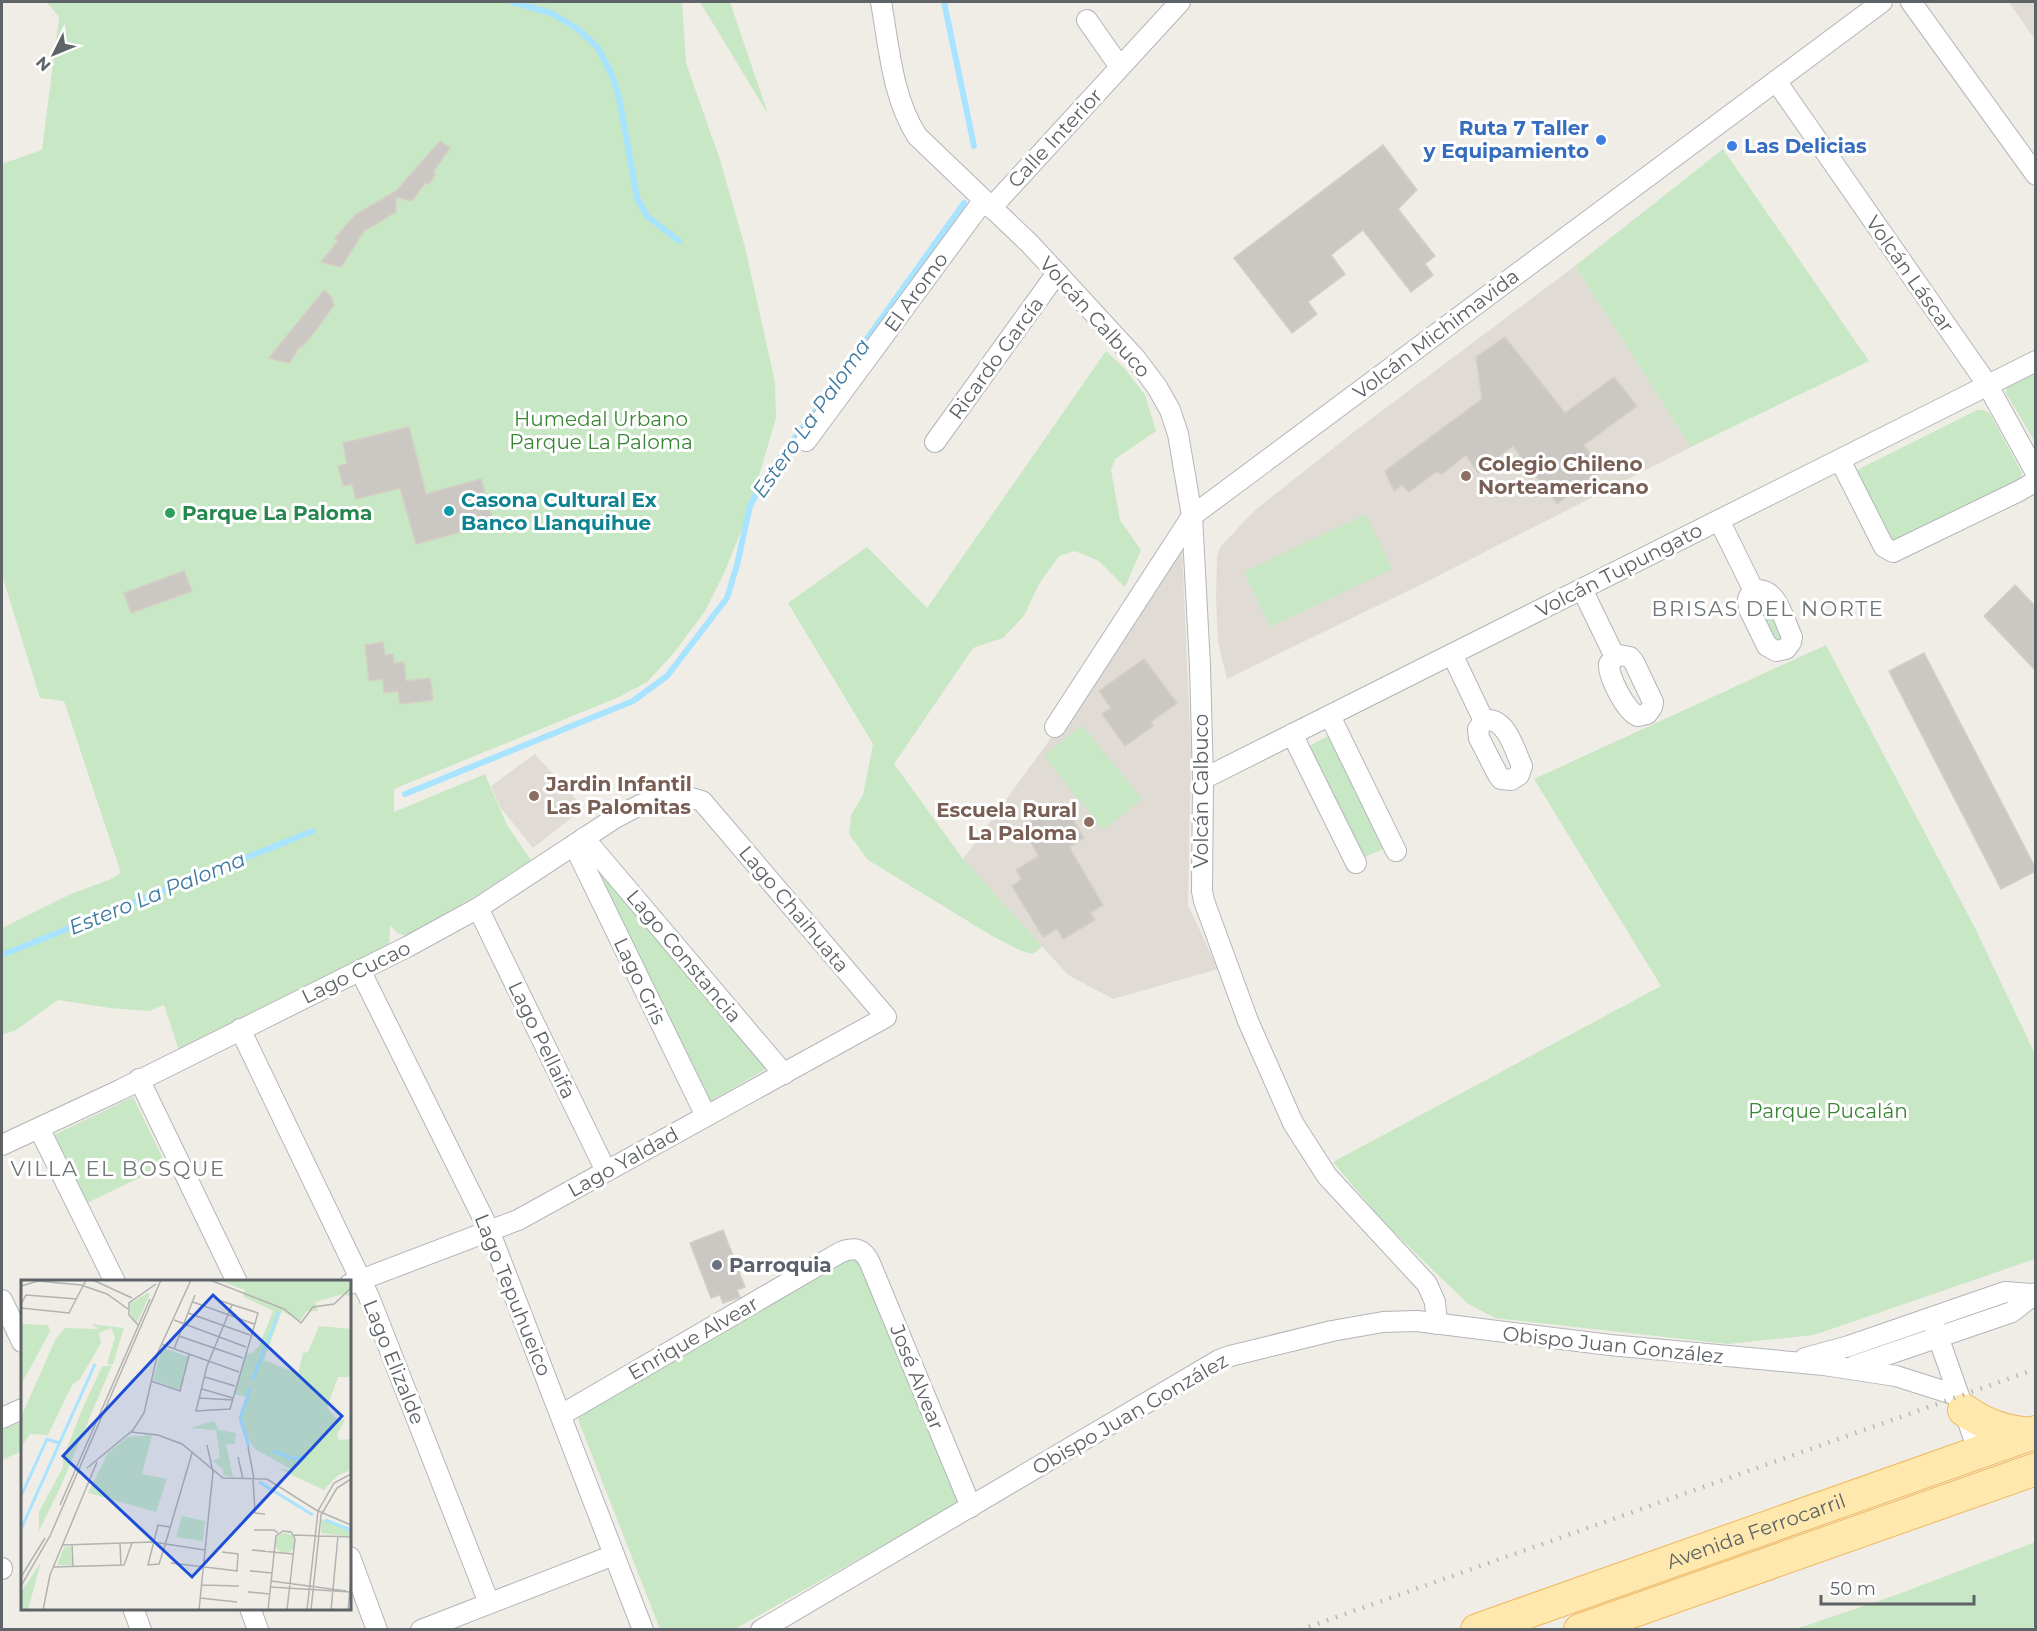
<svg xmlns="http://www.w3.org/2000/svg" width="2037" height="1631" font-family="Montserrat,sans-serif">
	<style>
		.education { fill: #e0dcd5 }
		.green { fill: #c8e7c4 }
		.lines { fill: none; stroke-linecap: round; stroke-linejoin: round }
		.stream { stroke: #a8e3ff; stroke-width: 6 }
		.building { fill: #cbc8c3; stroke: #d5cec5; stroke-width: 1.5 }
		.street-casing { stroke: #b2b5b9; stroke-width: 22 }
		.primary-casing { stroke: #f1b85e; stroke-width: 34 }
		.street { stroke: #fff; stroke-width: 20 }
		.primary { stroke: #ffe8ad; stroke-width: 32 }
		.rail { stroke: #b5b6b7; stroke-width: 4.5; stroke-dasharray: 1.5 8; stroke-linecap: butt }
		.shop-dot { fill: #3f7fe0; stroke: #fff; stroke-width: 2 }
		.education-dot { fill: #8d6e63; stroke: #fff; stroke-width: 2 }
		.culture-dot { fill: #0f9aa8; stroke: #fff; stroke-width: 2 }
		.leisure-dot { fill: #2e9e5b; stroke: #fff; stroke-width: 2 }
		.worship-dot { fill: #6b7280; stroke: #fff; stroke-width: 2 }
		.labels { text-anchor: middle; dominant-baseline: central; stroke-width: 6; stroke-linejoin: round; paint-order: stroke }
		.shop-label { font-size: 20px; font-weight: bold; fill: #366cbe; stroke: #fff; text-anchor: end }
		.street-label { font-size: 20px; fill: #5e6367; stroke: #fff }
		.park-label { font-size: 20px; fill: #3b8636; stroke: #fff }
		.education-label { font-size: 20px; font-weight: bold; fill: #785e54; stroke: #fff; text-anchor: start }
		.culture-label { font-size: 20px; font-weight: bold; fill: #0d838f; stroke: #fff; text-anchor: start }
		.leisure-label { font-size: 20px; font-weight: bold; fill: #27864d; stroke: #fff; text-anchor: start }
		.worship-label { font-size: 20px; font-weight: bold; fill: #5b616d; stroke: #fff; text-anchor: start }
		.water-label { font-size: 21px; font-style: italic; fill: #3e79a0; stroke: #fff }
		.neighbourhood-label { font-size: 21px; letter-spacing: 1.5px; fill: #6f7579; stroke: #fff }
		.inset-river { fill: none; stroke: #a8e3ff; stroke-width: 3 }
		.inset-road { fill: none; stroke: #b2b2b0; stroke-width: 1.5 }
		.view { fill: #1d4ed8; fill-opacity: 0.15; stroke: #1d4ed8; stroke-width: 3 }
		.inset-edge { fill: none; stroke: #5e6367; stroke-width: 3 }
	</style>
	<rect width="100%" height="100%" fill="#f0ede7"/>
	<g class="education">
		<polygon points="2009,2 2035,2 2035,40"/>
		<polygon points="1575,266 1691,447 1420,585 1227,679 1218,642 1216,598 1217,556 1221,546 1254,511 1355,431"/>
		<polygon points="1182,547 1191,754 1188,905 1218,969 1113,999 1068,975 963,859 1077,702"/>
		<polygon points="535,754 584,808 533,848 500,807 491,786"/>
	</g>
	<g class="green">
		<path d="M47,2h635l4,61 34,97 25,87 30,135 1,36 -30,101 -22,54 -19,38 -32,43 -26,28 -28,15 -225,92v23l91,-38 22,51 24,35 -54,35 -68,40c-10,1 -13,-3 -19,-10l-1,27 -210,98 -15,-45 -15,6 -39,-3 -52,-8 -42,30 -14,5v-107l69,-34 38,-14 12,-7 -57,-172 -24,-3 -38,-123v-411l40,-14 17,-133z"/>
		<polygon points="700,2 730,2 768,114"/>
		<polygon points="1723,149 1869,361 1691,447 1575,266"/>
		<polygon points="1106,351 1125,369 1145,395 1156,431 1115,459 1111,470 1120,520 1141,550 1125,587 1099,561 1075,551 1059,556 1039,584 1024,616 1003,638 973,648 894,764 963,859 1042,946 1033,954 1021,951 989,934 868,860 849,834 851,815 863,795 873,744 788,603 867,547 927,608"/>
		<polygon points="2035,368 2035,442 2006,393 2006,386"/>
		<polygon points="1977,410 1984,410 1990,414 2022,473 2020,480 1894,542 1889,538 1857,472 1859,469"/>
		<polygon points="1366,514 1392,569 1270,627 1244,572"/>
		<polygon points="1763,596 1785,638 1777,645 1754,601"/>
		<polygon points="1826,645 1975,928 2035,1054 2035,1259 1814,1335 1728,1344 1495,1318 1467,1303 1438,1275 1382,1220 1333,1162 1661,986 1534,779"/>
		<polygon points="1082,725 1142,799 1103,830 1044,756"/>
		<polygon points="1330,735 1388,847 1362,858 1307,747"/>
		<polygon points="595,864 768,1068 705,1104 592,865"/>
		<polygon points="133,1097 166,1165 87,1203 54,1135"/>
		<polygon points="850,1255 857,1256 958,1492 958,1503 735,1629 660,1629 579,1422 578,1415"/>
		<polygon points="22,1422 22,1451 2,1460 2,1430"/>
		<polygon points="2035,1542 2035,1627 2029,1629 1796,1629 1896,1595"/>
	</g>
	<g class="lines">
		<g class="stream">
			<polyline points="512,2 551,13 578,29 598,48 611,73 619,97 637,198 647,216 679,241"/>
			<polyline points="944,2 974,146"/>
			<polyline points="405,794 633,701 667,676 727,598 737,565 750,506 766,476 816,410 964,203"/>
			<polyline points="2,955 313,831"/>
		</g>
	</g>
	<g class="building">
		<polygon points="440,141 450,148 434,171 435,175 429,184 425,183 412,201 396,197 396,212 364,231 341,267 321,262 338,241 335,238 355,215 396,191"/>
		<polygon points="1383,145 1417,190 1398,209 1435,256 1425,264 1433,275 1411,292 1363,230 1331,255 1345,274 1308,302 1317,314 1292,333 1234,258"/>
		<polygon points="324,290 331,296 334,305 315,331 302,347 300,346 289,363 269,358"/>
		<polygon points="1505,337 1565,413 1614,377 1637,406 1584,445 1601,471 1557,504 1513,446 1478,473 1466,455 1442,474 1436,472 1409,492 1402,485 1394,491 1385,471 1482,399 1476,357"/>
		<polygon points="409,427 426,494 481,479 494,523 416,544 400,488 356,499 352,484 343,486 338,466 347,464 343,443"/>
		<polygon points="184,571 192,591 131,613 124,593"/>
		<polygon points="2015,585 2036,607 2036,671 1984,616"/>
		<polygon points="383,642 385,655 393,654 394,663 404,662 406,681 430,678 433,700 400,704 398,691 384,693 383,679 369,681 365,645"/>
		<polygon points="1924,653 2036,869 2036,871 2001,889 1889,671"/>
		<polygon points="1144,659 1177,703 1151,722 1153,726 1125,746 1102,714 1111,708 1099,691"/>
		<polygon points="1063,803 1084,838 1069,847 1103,905 1090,913 1095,920 1063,939 1057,929 1043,937 1012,886 1022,879 1016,870 1039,856 1022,827"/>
		<polygon points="723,1230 745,1287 737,1290 740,1297 723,1303 720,1295 711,1298 690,1243"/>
	</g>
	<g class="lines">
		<g class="street-casing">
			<g id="street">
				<path d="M881,2c8,44 11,95 36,134l113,108 27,29 79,86 21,28 13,23 8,24 14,82 8,150 3,113 -1,112 2,10 44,120 45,102 34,53 100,108 8,18 2,22"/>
				<polyline points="1911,2 2036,175"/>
				<polyline points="1087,20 1120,67"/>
				<polyline points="1776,81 1987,384 2036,473"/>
				<polyline points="991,208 1180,2"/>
				<polyline points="806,441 983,201"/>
				<polyline points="935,442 1057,273"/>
				<polyline points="1840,460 1884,547 1893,552 2019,491 2036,481"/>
				<polyline points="1719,520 1754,591"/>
				<polyline points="1582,589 1615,657"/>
				<path d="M1758,590c20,0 26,31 34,47l-1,5 -5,7 -10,2 -9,-5 -18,-37 -1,-10 2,-4z"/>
				<polyline points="1452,654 1484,721"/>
				<path d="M1619,655l11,2 4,5 19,40 -1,5 -5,7 -9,2c-12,-4 -30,-40 -29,-52l6,-7z"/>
				<polyline points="1330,716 1396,851"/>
				<path d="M1488,720c19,0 27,31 34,46l-3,9 -8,5 -10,-1 -3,-4 -19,-37 -1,-9 6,-8z"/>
				<polyline points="1055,727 1192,516 1882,2"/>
				<polyline points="1292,734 1356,863"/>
				<polyline points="1203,779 2036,361"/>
				<polyline points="584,838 784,1074"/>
				<polyline points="574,845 706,1116"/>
				<polyline points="478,908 606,1171"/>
				<polyline points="360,970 489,1230 643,1630"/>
				<polyline points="240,1029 369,1297 489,1603"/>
				<polyline points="139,1079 237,1282"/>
				<polyline points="39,1128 115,1282"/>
				<polyline points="2,1145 120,1090 407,947 478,908 615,818 640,805 662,798 681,795 702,801 886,1017 518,1220 350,1284"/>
				<polyline points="2,1300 22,1342"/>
				<polyline points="1934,1325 1979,1453"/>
				<polyline points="1805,1358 1849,1346 2005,1292 2032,1294"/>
				<polyline points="1854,1366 2012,1312 2036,1293"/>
				<path d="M561,1415l280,-163c14,-5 22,-4 29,11l101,244"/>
				<polyline points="2,1418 22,1409"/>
				<polyline points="350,1557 377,1630"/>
				<polyline points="2,1568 2,1569"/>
				<polyline points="133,1608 141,1630"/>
				<polyline points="250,1608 258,1630"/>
				<polyline points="421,1630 614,1555"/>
				<polyline points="761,1630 1219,1360 1230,1356 1332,1331 1383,1322 1417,1321 1610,1345 1824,1365 1896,1376 1959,1396"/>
			</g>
		</g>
		<g class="primary-casing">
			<g id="primary">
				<path d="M1964,1410c21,15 41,22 67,24"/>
				<path id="s1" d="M1477,1630l559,-198"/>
				<polyline points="1580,1630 2036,1469"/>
			</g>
		</g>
		<use href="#street" class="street"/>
		<use href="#primary" class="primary"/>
		<polyline class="rail" points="1300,1630 2036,1369"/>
	</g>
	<g class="shop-dot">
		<circle cx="1601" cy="140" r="6"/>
		<circle cx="1732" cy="146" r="6"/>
	</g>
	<g class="education-dot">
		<circle cx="1466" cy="476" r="6"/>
		<circle cx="534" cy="796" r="6"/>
		<circle cx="1089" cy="822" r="6"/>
	</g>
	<circle class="culture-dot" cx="449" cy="511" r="6"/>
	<circle class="leisure-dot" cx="170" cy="513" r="6"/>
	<circle class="worship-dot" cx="717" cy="1265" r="6"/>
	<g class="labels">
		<g class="shop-label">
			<text x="1589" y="128">Ruta 7 Taller<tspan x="1589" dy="23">y Equipamiento</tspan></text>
			<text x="1744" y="146" text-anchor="start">Las Delicias</text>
		</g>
		<g class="street-label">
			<text transform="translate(1055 138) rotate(-47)">Calle Interior</text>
			<text transform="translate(1910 274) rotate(55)">Volcán Láscar</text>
			<text transform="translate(916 292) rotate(-54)">El Aromo</text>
			<text transform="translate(1095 317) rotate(48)">Volcán Calbuco</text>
			<text transform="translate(1436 334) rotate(-37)">Volcán Michimavida</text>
			<text transform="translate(996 358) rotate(-54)">Ricardo García</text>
			<text transform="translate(1619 570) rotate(-27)">Volcán Tupungato</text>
			<text transform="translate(1201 791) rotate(-90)">Volcán Calbuco</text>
			<text transform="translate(794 909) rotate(50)">Lago Chaihuata</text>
			<text transform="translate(684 956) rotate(50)">Lago Constancia</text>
			<text transform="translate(356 972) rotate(-26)">Lago Cucao</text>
			<text transform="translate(640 981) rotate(64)">Lago Gris</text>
			<text transform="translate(542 1040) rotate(64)">Lago Pellaifa</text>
			<text transform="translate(623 1162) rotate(-29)">Lago Yaldad</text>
			<text transform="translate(513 1295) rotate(68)">Lago Tepuhueico</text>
			<text transform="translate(693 1338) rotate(-30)">Enrique Alvear</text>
			<text transform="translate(1613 1345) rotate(6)">Obispo Juan González</text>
			<text transform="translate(394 1362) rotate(68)">Lago Elizalde</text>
			<text transform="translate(917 1377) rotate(68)">José Alvear</text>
			<text transform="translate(1130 1414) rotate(-30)">Obispo Juan González</text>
			<text stroke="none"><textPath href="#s1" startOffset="296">Avenida Ferrocarril</textPath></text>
		</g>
		<g class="park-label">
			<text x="601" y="419">Humedal Urbano<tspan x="601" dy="23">Parque La Paloma</tspan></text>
			<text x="1828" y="1111">Parque Pucalán</text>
		</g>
		<g class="education-label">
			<text x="1478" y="464">Colegio Chileno<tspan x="1478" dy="23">Norteamericano</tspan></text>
			<text x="546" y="784">Jardin Infantil<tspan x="546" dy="23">Las Palomitas</tspan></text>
			<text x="1077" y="810" text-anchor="end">Escuela Rural<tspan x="1077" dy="23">La Paloma</tspan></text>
		</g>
		<g class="culture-label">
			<text x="461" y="500">Casona Cultural Ex<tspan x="461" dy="23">Banco Llanquihue</tspan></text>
		</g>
		<g class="leisure-label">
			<text x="182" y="513">Parque La Paloma</text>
		</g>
		<g class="worship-label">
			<text x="729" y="1265">Parroquia</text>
		</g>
		<g class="water-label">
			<text transform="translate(811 418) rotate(-55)">Estero La Paloma</text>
			<text transform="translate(157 893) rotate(-22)">Estero La Paloma</text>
		</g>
		<g class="neighbourhood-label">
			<text x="1768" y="608">BRISAS DEL NORTE</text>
			<text x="118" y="1168">VILLA EL BOSQUE</text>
		</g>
	</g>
	<g transform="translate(21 1280)">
		<rect width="330" height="330" fill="#f0ede7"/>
		<path d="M197,0h133v17l-7,-3 -29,8 3,9h-11l-7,10 -18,-10 -18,49 34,14 5,-21 5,-1 11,-26 32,3v48h-13l-11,31 10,11 8,1 -8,14 2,6 12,-1v31l-14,6 -13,14 -47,-22 17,3 -39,-22 -9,-13 -6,-20 11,-27 -6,8 -10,-3 11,-42 5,2 8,-8 14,-35 -30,-15 2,-6zM126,13l3,1 -13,29 -6,-5 -1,-14zM0,44l27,1 2,6 -29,54zM70,44l33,4 -11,36h-6l8,-27 -4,-9 -12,5 2,10 -21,36 -8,6 -24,50 -18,-1 -9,13v-30l35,-79 9,-10 34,1zM141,67l26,10 -8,33 -27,-10zM91,85l-52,123 -21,43v-19l24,-45v-9l21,-53 18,-38zM193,141l5,9 17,3 -1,11h-9l7,33 -10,-2v-6l-10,-8 7,-3 -4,-28 -26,-2zM131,155l-10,39 25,5 -11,33 -68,-19 20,-40 19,-16zM161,236l23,5 -2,20 -27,-4zM300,239l30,12v6l-30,-4zM254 263a10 10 0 1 1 20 0a10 10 0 1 1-20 0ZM50,266l1,19h-15l7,-18zM20,282l-13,48h-7v-18z" fill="#c8e7c4"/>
		<path class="inset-river" d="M232,99l26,-68M228,167l-9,-29 10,-29M252,171l21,8 12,-3M238,202l54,33M0,216l26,-57 12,4M304,240l26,10M0,249l74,-165"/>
		<path class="inset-road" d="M72,0l39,18M189,0l74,29 17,14 12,-16 21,-3 17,-16M0,6l17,-5 43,4 26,9 21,15M197,20l40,13 -28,96 -34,2 11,-45 25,-61M172,22l61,22M0,24l5,-9 51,4M0,28l48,5 17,-33M167,33l62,22M153,40l72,27M117,45l-9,-10v-12l27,-19M158,56l64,22M140,64l78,28M153,69l21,-54M184,97l30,9M130,101l29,10 9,-36M181,109l31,9M178,118l34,2M110,152l27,3 24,9 41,34 44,1 49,31 35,15M227,167l6,32M217,177l5,22M66,188l46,-38 11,-17 14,-61 33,-72M232,199l2,34 10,1M39,225l90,-206M149,247l-12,-2 -10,40 11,-1 6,-19 27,-92M246,250h-13h20l4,3M273,255l57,2M99,263l1,23M51,264l1,23M42,265l90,-3 52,8M244,271l-13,-1 41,4M201,272l16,2 -1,17M150,283l67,8M32,287l71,-2 8,-22M242,292l-13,-1 22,2M0,297l24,-39M250,301l75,10M180,305l38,1M0,306l29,-50 111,-256M250,307l80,5M240,313l-13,-1 22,2M179,318l37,4M22,330l7,-35 47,-113M178,330l14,-138 -6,-27M247,330l8,-74 7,-5 8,1 4,7 -8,71M286,330l11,-99 16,-28 17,-9M290,330l10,-95 16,-27 14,-9M310,330l7,-74M327,330l3,-32"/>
		<path class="view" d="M192,15l129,121 -150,161 -129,-121z"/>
		<rect width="330" height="330" class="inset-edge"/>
	</g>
	<rect width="2037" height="1631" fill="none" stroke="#5e6367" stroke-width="6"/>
	<g transform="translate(54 54) rotate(227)" stroke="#ffffff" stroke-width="4.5" paint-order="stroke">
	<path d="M0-4.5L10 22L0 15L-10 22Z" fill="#5e6367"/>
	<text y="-9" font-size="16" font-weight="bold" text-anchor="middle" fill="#5e6367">N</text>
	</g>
	<path d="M1821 1595v9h153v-9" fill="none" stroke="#5e6367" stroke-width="3"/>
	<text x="1830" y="1595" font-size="18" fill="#5e6367" stroke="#ffffff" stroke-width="4.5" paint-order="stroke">50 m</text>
</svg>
